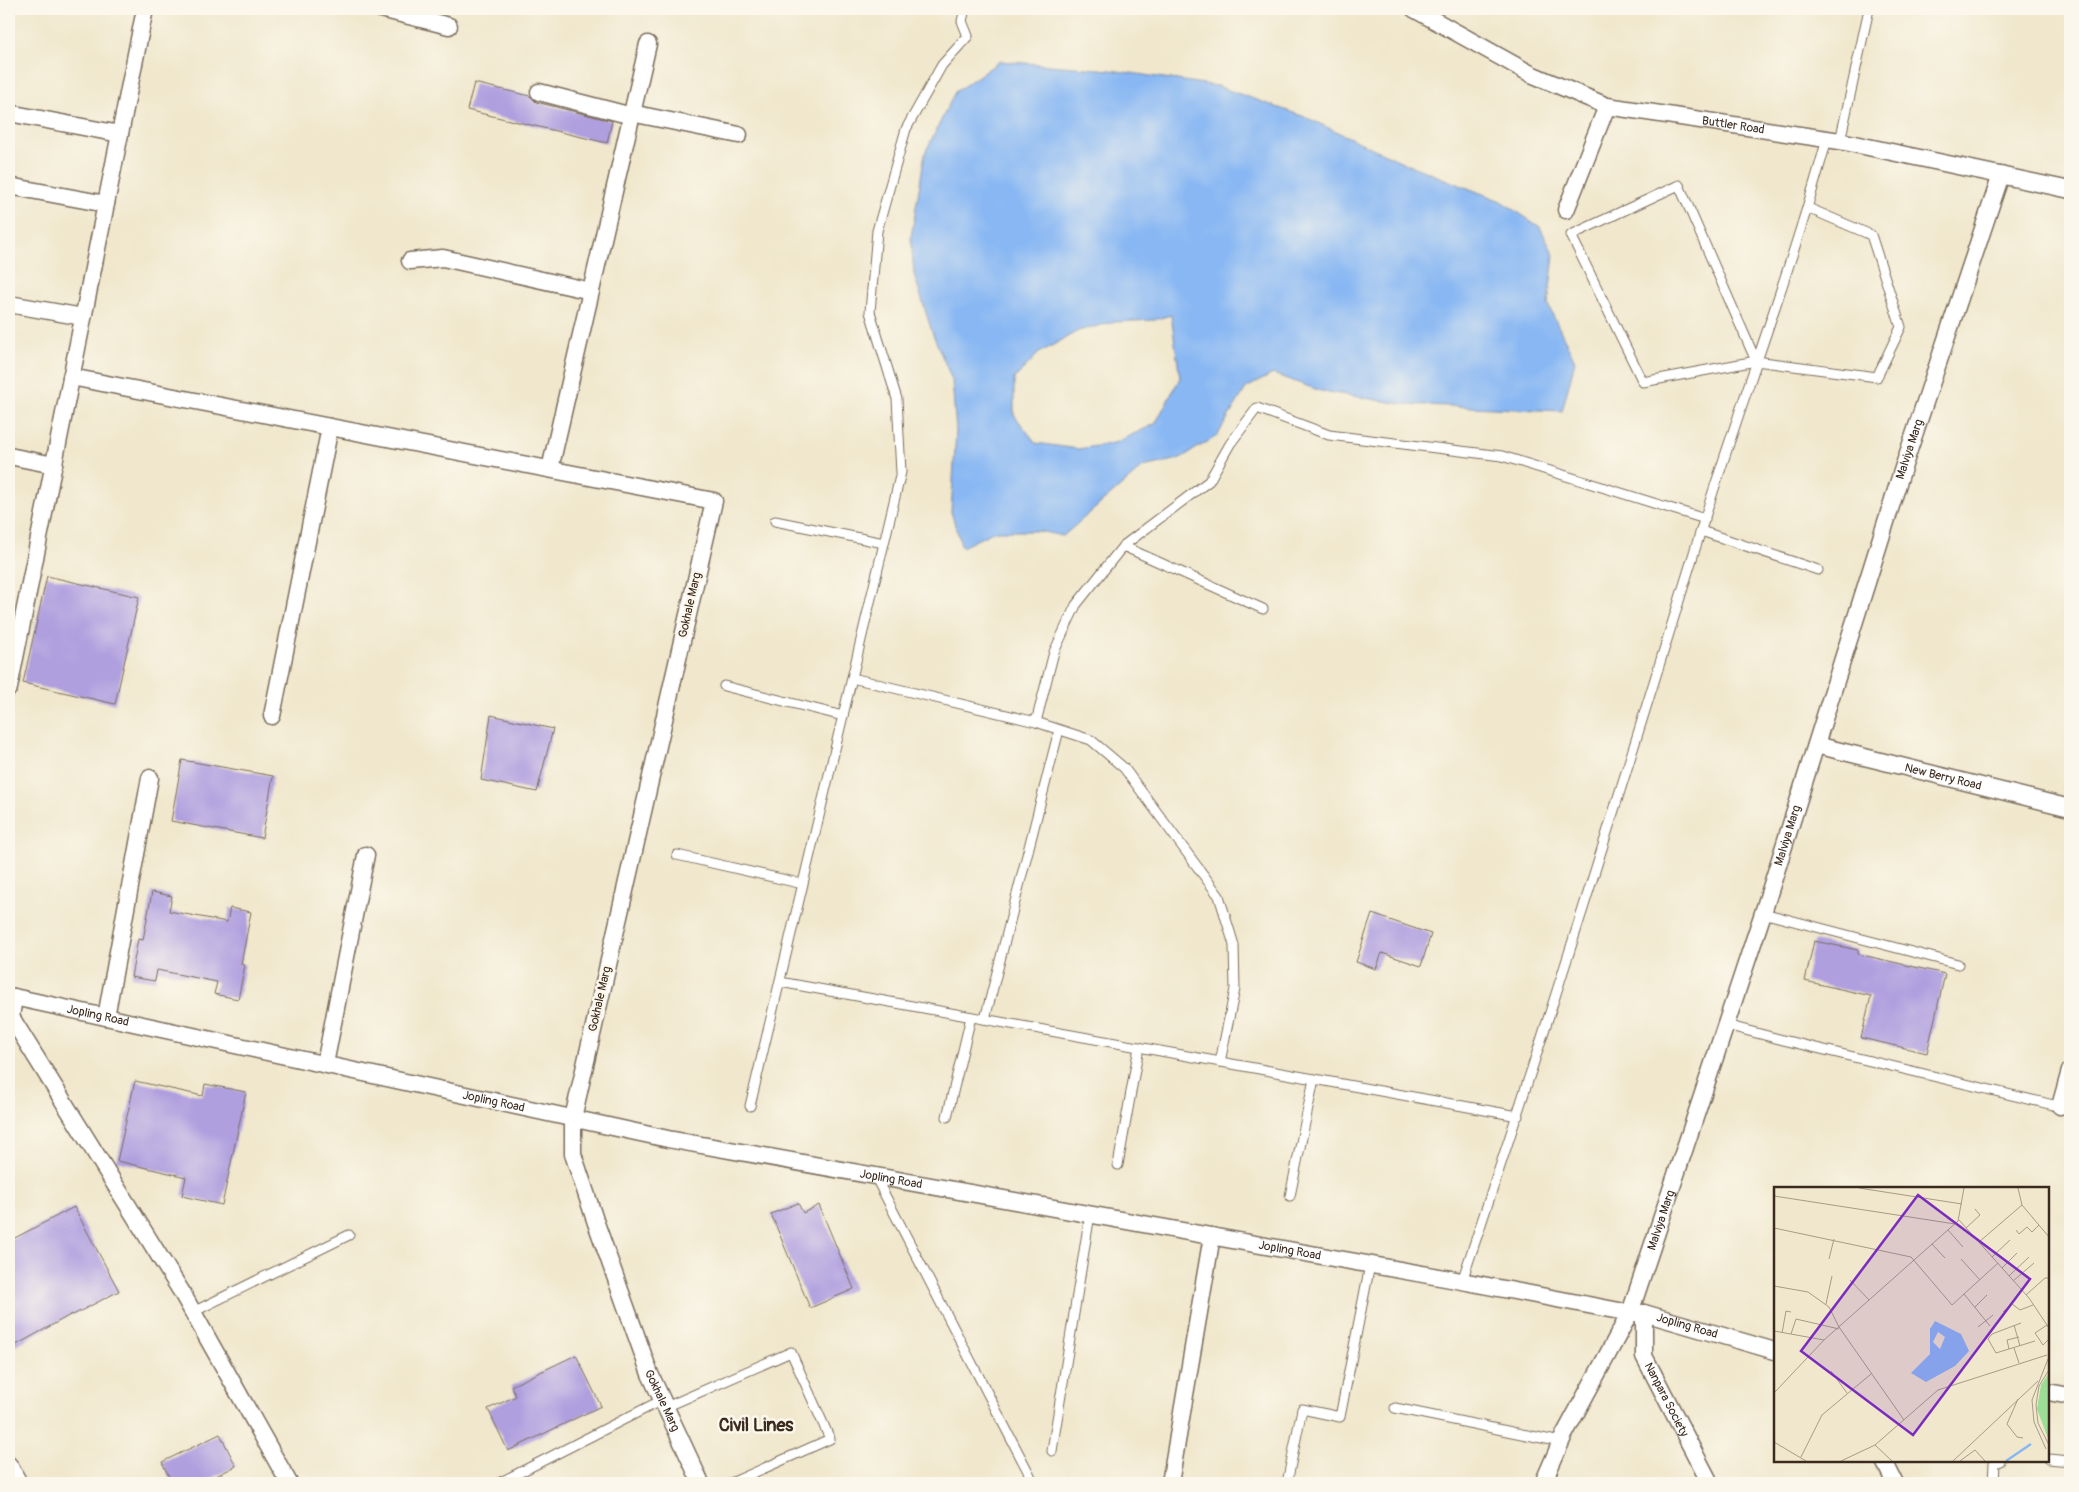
<svg xmlns="http://www.w3.org/2000/svg" width="2079" height="1492" font-family="Pangolin,sans-serif">
	<style>
		.water { fill: #88b7f3; stroke: #627088; fill-rule: evenodd }
		.building { fill: #af9fdf }
		.lines { fill: none; stroke-linecap: round; stroke-linejoin: round }
		.service-casing { stroke: #7a6c5b; stroke-width: 11 }
		.minor-casing { stroke: #7a6c5b; stroke-width: 19 }
		.service { stroke: #fff; stroke-width: 9 }
		.minor { stroke: #fff; stroke-width: 16 }
		.labels { text-anchor: middle; dominant-baseline: central; stroke-width: 5; stroke-linejoin: round; paint-order: stroke }
		.street-label { font-size: 12px; fill: #3b2a1e; stroke: #fbf7ec }
		.district-label { font-size: 18px; font-weight: bold; fill: #3b2a1e; stroke: #fbf7ec }
		.inset-river { fill: none; stroke: #88b7f3; stroke-width: 2.5 }
		.inset-road { fill: none; stroke: #a89b86; stroke-width: 1 }
		.view { fill: #7b2cbf; fill-opacity: 0.15; stroke: #7b2cbf; stroke-width: 2.5 }
		.inset-edge { fill: none; stroke: #3b2a1e; stroke-width: 2.5 }
	</style>
	<rect width="100%" height="100%" fill="#fbf7ec"/>
	<filter id="ink" filterUnits="userSpaceOnUse"><feTurbulence type="fractalNoise" baseFrequency=".02" numOctaves="2"/><feDisplacementMap in="SourceGraphic" scale="10" xChannelSelector="R" yChannelSelector="G"/><feConvolveMatrix kernelMatrix="1 2 1 2 8 2 1 2 1" color-interpolation-filters="sRGB"/></filter>
	<filter id="wash" filterUnits="userSpaceOnUse"><feTurbulence type="fractalNoise" baseFrequency=".0096" numOctaves="4" result="noise"/><feDisplacementMap in="SourceGraphic" scale="20" xChannelSelector="R" yChannelSelector="G"/><feGaussianBlur stdDeviation="1.12" result="paint"/><feColorMatrix in="noise" values="0 0 0 0 0 0 0 0 0 0 0 0 0 0 0 0 0 1.4 0 .05"/><feComposite in="paint" operator="in"/></filter>
	<g filter="url(#wash)">
		<rect width="100%" height="100%" fill="#f0e7cc"/>
		<path class="water" d="M1000,61l111,9 106,16 88,31 104,48 92,36 39,26 14,28 -6,50 27,56 -13,50 -160,-7 -81,-13 -48,-17 -27,14 -29,48 -38,23 -36,8 -80,69 -25,-5h-43l-33,16 -11,-35 5,-81 -4,-51 -20,-48 -18,-58 -3,-37 14,-84 30,-61zM1171,315l9,63 -25,46 -41,19 -36,6 -42,-6 -22,-28v-36l25,-26 39,-22 36,-9 40,-2z"/>
		<g id="blocks">
			<g class="building">
				<polygon points="474,83 530,96 536,102 612,121 607,143 467,110"/>
				<polygon points="47,576 139,597 115,704 23,683"/>
				<polygon points="491,715 553,729 537,792 481,780"/>
				<polygon points="182,760 273,776 262,838 171,821"/>
				<polygon points="152,892 172,896 169,911 227,922 230,908 251,912 241,964 245,965 238,999 214,994 217,982 157,970 155,981 131,977 138,939 143,940"/>
				<polygon points="1372,914 1431,934 1421,966 1382,953 1376,969 1356,962"/>
				<polygon points="1814,941 1858,950 1858,954 1945,974 1927,1053 1861,1038 1871,996 1805,981"/>
				<polygon points="135,1081 203,1096 205,1084 246,1092 222,1205 182,1196 186,1177 117,1161"/>
				<polygon points="798,1203 803,1213 819,1205 854,1289 810,1308 771,1214"/>
				<polygon points="74,1207 119,1291 73,1315 72,1314 9,1349 9,1241"/>
				<polygon points="576,1355 601,1406 508,1451 488,1409 516,1396 511,1386"/>
				<polygon points="220,1434 236,1466 202,1483 172,1483 162,1462"/>
			</g>
		</g>
	</g>
	<g filter="url(#ink)">
		<use href="#blocks" fill-opacity="0" stroke="#7a6c5b" stroke-width="1"/>
		<g class="lines">
			<g class="service-casing">
				<g id="service">
					<polyline points="1840,141 1869,9"/>
					<polyline points="1756,361 1679,185 1571,235 1643,382 1756,361 1877,377 1901,327 1871,235 1808,208"/>
					<polyline points="775,521 884,543"/>
					<polyline points="1701,531 1818,570"/>
					<polyline points="1123,546 1263,609"/>
					<polyline points="852,678 1036,722 1091,740 1124,768 1219,896 1234,945 1235,989 1220,1062"/>
					<polyline points="724,686 843,716"/>
					<polyline points="1036,722 1054,652 1076,605 1123,546 1209,481 1230,444 1257,408 1329,435 1502,456 1705,519"/>
					<polyline points="677,855 803,884"/>
					<polyline points="1763,913 1958,964"/>
					<polyline points="780,982 1518,1116"/>
					<polyline points="985,1019 1059,730"/>
					<polyline points="1726,1025 1783,1040 2070,1109"/>
					<polyline points="750,1106 901,472 897,399 870,312 877,231 906,129 942,65 968,36 962,21 965,9"/>
					<polyline points="947,1117 971,1017"/>
					<polyline points="1118,1165 1139,1047"/>
					<polyline points="875,1176 1034,1483"/>
					<polyline points="1290,1196 1314,1079"/>
					<path d="M1462,1281c85,-253 164,-508 243,-764 40,-126 87,-250 122,-378"/>
					<polyline points="193,1312 349,1235"/>
					<polyline points="666,1407 791,1352 830,1439 731,1483"/>
					<polyline points="1395,1408 1561,1442"/>
					<polyline points="1052,1451 1090,1214"/>
					<polyline points="2048,1459 2070,1461"/>
					<polyline points="499,1483 662,1400"/>
					<polyline points="1287,1483 1302,1409 1340,1417 1370,1265"/>
					<polyline points="1993,1483 1994,1463 2000,1461"/>
				</g>
			</g>
			<g class="minor-casing">
				<g id="minor">
					<polyline points="381,9 449,26"/>
					<path id="s1" d="M1414,9l117,65 76,32 233,35 230,49"/>
					<polyline points="539,92 632,116 636,114 739,135"/>
					<polyline points="9,113 120,134"/>
					<polyline points="9,186 106,204"/>
					<polyline points="1566,210 1607,106"/>
					<polyline points="410,261 443,258 591,291"/>
					<polyline points="9,304 83,317"/>
					<path id="s2" d="M71,377l643,124 -141,617v36l23,69 54,151 51,109"/>
					<polyline points="9,456 54,465"/>
					<polyline points="550,469 648,44"/>
					<polyline points="9,688 145,9"/>
					<polyline points="272,716 330,427"/>
					<path id="s3" d="M1816,745l254,63"/>
					<path id="s4" d="M9,996l659,143 794,142 168,32h14l131,38"/>
					<polyline points="14,997 11,1017 181,1291 289,1483"/>
					<polyline points="106,1017 150,778"/>
					<polyline points="325,1064 366,855"/>
					<polyline points="2060,1106 2070,1071"/>
					<path id="s5" d="M1644,1313v43l66,127"/>
					<polyline points="2048,1392 2070,1396"/>
					<polyline points="1884,1461 1895,1483"/>
					<polyline points="9,1465 19,1483"/>
					<polyline points="1170,1483 1212,1236"/>
					<path id="s6" d="M1543,1483l21,-48 66,-122 133,-400 139,-442 99,-296"/>
				</g>
			</g>
			<use href="#service" class="service"/>
			<use href="#minor" class="minor"/>
		</g>
	</g>
	<g class="labels">
		<g class="street-label">
			<text stroke="none"><textPath href="#s1" startOffset="344">Buttler Road</textPath></text>
			<text stroke="none"><textPath href="#s6" startOffset="1099">Malviya Marg</textPath></text>
			<text transform="translate(690 605) rotate(-77)">Gokhale Marg</text>
			<text stroke="none"><textPath href="#s3" startOffset="131">New Berry Road</textPath></text>
			<text stroke="none"><textPath href="#s6" startOffset="694">Malviya Marg</textPath></text>
			<text transform="translate(600 999) rotate(-77)">Gokhale Marg</text>
			<text stroke="none"><textPath href="#s4" startOffset="91">Jopling Road</textPath></text>
			<text stroke="none"><textPath href="#s4" startOffset="496">Jopling Road</textPath></text>
			<text stroke="none"><textPath href="#s4" startOffset="901">Jopling Road</textPath></text>
			<text stroke="none"><textPath href="#s6" startOffset="289">Malviya Marg</textPath></text>
			<text stroke="none"><textPath href="#s4" startOffset="1306">Jopling Road</textPath></text>
			<text stroke="none"><textPath href="#s4" startOffset="1711">Jopling Road</textPath></text>
			<text stroke="none"><textPath href="#s2" startOffset="1586">Gokhale Marg</textPath></text>
			<text stroke="none"><textPath href="#s5" startOffset="92">Nanpara Society</textPath></text>
		</g>
		<g class="district-label">
			<text x="756" y="1425">Civil Lines</text>
		</g>
	</g>
	<g transform="translate(1774 1187)">
		<rect width="275" height="275" fill="#f0e7cc"/>
		<path d="M275,186v68l-12,-32 4,-24z" fill="#9cde95"/>
		<path d="M161,134l26,13 8,17 -14,15 -29,16 -15,-9 19,-19v-25zM164,145l7,5 -5,12 -7,-7z" fill="#88b7f3" fill-rule="evenodd"/>
		<path class="inset-river" d="M232,274l25,-17"/>
		<path class="inset-road" d="M85,1l103,16M244,1l4,17 27,32M0,9l181,28M185,33l70,78 20,30M0,41l137,29 41,48 46,-42M192,41l14,-13 -5,-6M174,43l15,17M242,43l3,4 8,-7 5,5 7,-7M205,55l43,-37M158,57l13,14M218,70l18,-17M55,72l5,-20M187,72l19,21M228,81l15,-15M235,89l20,-19M76,93l19,20M239,94l21,-18M0,99l34,6 21,15 10,20 65,93M190,107l26,32M252,108l19,-17h4M52,117l6,-28M201,120l12,-12M229,125l9,-8 8,6 13,-5M247,136l-29,11 -4,5 8,14 39,-12M240,138l6,21M273,138l-12,8 8,12 6,-6M204,140l15,-12M0,144l50,9M8,146l4,-22 5,1M17,147l5,-15 43,10M240,161l5,15M235,162l-2,-9 12,-3M275,183l-10,16 -3,19 2,18 11,22M57,184l16,22M0,206l50,-53 134,-119 6,-33M244,212l-11,25 10,13 6,1M0,255l32,19M101,258l17,16M272,262l-12,-27 -2,-22 16,-41M27,270l21,-42 49,-41M67,274l34,-16 63,-55 109,-35M179,274l85,-80M186,274l15,-11 10,11"/>
		<path class="view" d="M144,8l112,84 -117,156 -112,-84z"/>
		<rect width="275" height="275" class="inset-edge"/>
	</g>
	<rect width="2079" height="1492" fill="none" stroke="#fbf7ec" stroke-width="30"/>
</svg>
